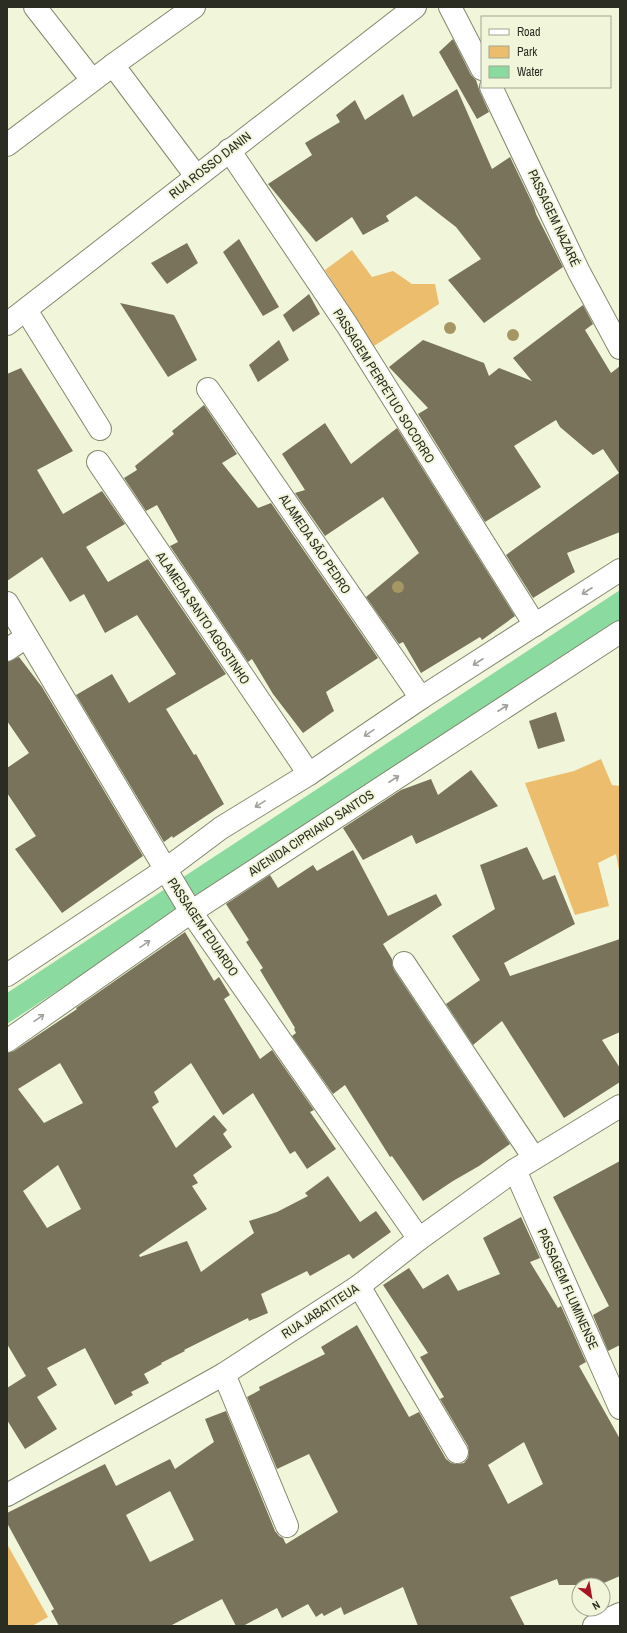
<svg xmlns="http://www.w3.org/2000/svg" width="627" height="1633" font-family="'Archivo Narrow',sans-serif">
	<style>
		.green { fill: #ecbd6d }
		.water { fill: #8bdba1 }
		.building { fill: #78735a; fill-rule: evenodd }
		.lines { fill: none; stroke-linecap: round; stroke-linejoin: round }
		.minor-casing { stroke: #84886e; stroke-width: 24 }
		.tertiary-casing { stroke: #84886e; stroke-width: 24 }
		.minor { stroke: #fff; stroke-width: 22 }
		.tertiary { stroke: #fff; stroke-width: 22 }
		.tree { fill: #a59664 }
		.oneway { stroke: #a0a09c }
		.labels { text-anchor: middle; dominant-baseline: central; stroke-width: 4; stroke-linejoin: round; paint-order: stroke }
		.street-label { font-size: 13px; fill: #2b2d23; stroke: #f1f6da }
	</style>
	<rect width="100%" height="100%" fill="#f1f6da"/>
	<g class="green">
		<polygon points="352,250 372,277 393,271 412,284 435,284 439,304 374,346 325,270"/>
		<polygon points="601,759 612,785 620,786 620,875 616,854 598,863 609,906 575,915 525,783 574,771"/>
		<polygon points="7,1544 48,1617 32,1626 7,1626"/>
	</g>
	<polygon class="water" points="620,590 620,622 7,1024 7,993"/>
	<g class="building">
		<polygon points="453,39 471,75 476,80 480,92 489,112 477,119 439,52"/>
		<polygon points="457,89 492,169 510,157 534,207 536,214 563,267 484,323 448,280 481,259 456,227 416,196 386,216 389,221 363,235 352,217 316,242 268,184 312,155 305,143 340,122 336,115 355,100 365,120 403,94 413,117"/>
		<polygon points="239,239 279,307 263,316 223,252"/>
		<polygon points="187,243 198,263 167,284 151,263"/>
		<polygon points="309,294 320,314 293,332 283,315"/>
		<polygon points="120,303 174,315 197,360 168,377"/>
		<polygon points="583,305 593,324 585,330 611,373 620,366 620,532 567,553 575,572 533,598 506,555 619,473 603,449 593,455 560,427 556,420 514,446 541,487 485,522 418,414 428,408 389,367 423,340 484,363 489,376 499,368 532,381 513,358"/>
		<polygon points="279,340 289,360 258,382 249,365"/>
		<polygon points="21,368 73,451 37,470 63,514 102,491 125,524 86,547 108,582 148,559 226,674 166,709 194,755 196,754 224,804 173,838 172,836 164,842 76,695 112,674 129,703 176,674 137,615 105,633 84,594 70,602 42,557 7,581 7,374"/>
		<polygon points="204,405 237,454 222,463 258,508 271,503 378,658 326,692 334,711 303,733 273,694 252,659 248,662 170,546 178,542 157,505 146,511 124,478 137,470 135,466 174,434 172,431"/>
		<polygon points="325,423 351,464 397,428 515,616 482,640 480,637 421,673 403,642 399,644 366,597 419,553 383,497 325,536 295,493 305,490 282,454"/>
		<polygon points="19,657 42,687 143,856 62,913 15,849 36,836 7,793 7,768 29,753 7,721 7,662"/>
		<polygon points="556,712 565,741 538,749 529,721"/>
		<polygon points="471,770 498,806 416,844 412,835 363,860 343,828 401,790 431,779 438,795"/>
		<polygon points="527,847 543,880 555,875 575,924 504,963 510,976 620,939 620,1032 602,1040 620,1068 620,1082 564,1118 502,1021 473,1045 446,1004 480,980 452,936 495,909 480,865"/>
		<polygon points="353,850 388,916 436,894 442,905 383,944 392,959 392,964 394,970 510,1144 479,1166 453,1181 423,1201 392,1156 390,1157 345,1085 333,1094 292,1036 296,1033 294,1029 295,1028 260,970 263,968 246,942 249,940 226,904 270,875 278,888 313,865 317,871"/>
		<path d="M185,932l29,49 5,-4 11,18 -6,4 36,60 12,-9 42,60 -4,2 26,37 -29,20 -12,-18 -5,3 -37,-61 -30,22 -32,-52 -37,29 5,10 -7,5 24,41 38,-33 13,15 -4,4 9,13 -39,28 5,8 -6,3 15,23 -68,46 1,2 47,-16 14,31 53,-39 -5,-12 28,-9 31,-16 -3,-3 23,-17 32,46 16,-11 15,21 -38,27 -4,-5 -39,22 -3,-5 -46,23 7,19 -19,8 -1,-3 -64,32 1,1 -24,12 1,1 -18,10 5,9 -18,9 2,3 -18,10 -30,-57 -38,20 10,17 -20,12 20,32 -32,20 -18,-29v-32l19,-12 -19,-32v-291l7,-2 63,-42 -1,-1zM60,1063l23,40 -39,20 -26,-34zM58,1165l23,44 -34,19 -24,-37z"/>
		<polygon points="620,1161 620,1345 608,1351 593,1315 609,1306 553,1197"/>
		<path d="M521,1217l19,41 -10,4 28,46 3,-2 25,56 -7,4 41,73v137l-21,9h-40l-2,-6 -47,18 15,29h-107l-15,-39 -59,28 -3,-8 -17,9 -2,-3 -6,4 -8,-13 -26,14 -5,-10 -34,18h-7l-14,-27 -52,27h-111l-8,-15 3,-2 -47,-86v-10l98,-49 11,22 54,-27 5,10 39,-27 -9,-23 21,-8 49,120 4,5 4,2 3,6 52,-32 -29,-58 -32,15 -30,-72 13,-7 -1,-3 66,-33 -4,-7 36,-22 52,92 10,-5 27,47 5,4 6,1 7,-1 4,-5 1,-6 -1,-6 -28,-47 4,-2 -24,-40 8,-4 -45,-68 26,-17 14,21 25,-15 10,17 42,-17 -17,-36zM524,1442l19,42 -35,20 -20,-39zM170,1491l24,49 -44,22 -24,-47z"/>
	</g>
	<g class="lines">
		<g class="minor-casing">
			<g id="minor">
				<polyline points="35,7 92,80"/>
				<polyline points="450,7 482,69"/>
				<polyline points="113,65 196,176"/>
				<polyline points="491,87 579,272 620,348"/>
				<polyline points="7,145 113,65 194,7"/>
				<polyline points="229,150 347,325 535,625"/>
				<polyline points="26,310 100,429"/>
				<polyline points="7,324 415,7"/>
				<polyline points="208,389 421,698"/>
				<polyline points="98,462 309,774"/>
				<polyline points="7,603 191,912 419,1239"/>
				<polyline points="7,650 26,637"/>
				<polyline points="404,963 534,1158"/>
				<polyline points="515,1170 620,1408"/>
				<polyline points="359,1286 457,1452"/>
				<polyline points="224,1374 287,1526"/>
				<polyline points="7,1495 224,1374 359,1286 419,1239 515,1170 620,1106"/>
				<polyline points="594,1626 620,1614"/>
			</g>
		</g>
		<g class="tertiary-casing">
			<g id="tertiary">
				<polyline points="7,975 165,870 221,828 309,774 421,698 620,570"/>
				<polyline points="7,1041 191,912 620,632"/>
			</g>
		</g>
		<use href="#minor" class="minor"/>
		<use href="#tertiary" class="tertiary"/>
	</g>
	<g class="tree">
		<circle cx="450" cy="328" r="6"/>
		<circle cx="513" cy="335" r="6"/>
		<circle cx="398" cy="587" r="6"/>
	</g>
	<defs><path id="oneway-shaft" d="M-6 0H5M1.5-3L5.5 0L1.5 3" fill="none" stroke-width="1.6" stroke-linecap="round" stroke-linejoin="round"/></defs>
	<g class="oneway">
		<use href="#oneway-shaft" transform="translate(587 591) rotate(147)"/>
		<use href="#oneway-shaft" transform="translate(478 662) rotate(147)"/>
		<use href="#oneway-shaft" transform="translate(503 708) rotate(-33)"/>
		<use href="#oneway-shaft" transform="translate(369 733) rotate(146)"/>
		<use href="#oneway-shaft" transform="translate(394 779) rotate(-33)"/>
		<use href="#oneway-shaft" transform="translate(260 804) rotate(148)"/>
		<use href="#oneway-shaft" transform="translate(145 944) rotate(-35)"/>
		<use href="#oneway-shaft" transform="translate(39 1018) rotate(-35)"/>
	</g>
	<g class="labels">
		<g class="street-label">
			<text transform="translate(210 165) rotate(-38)">RUA ROSSO DANIN</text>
			<text transform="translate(554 218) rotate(65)">PASSAGEM NAZARÉ</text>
			<text transform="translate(384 386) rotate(58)">PASSAGEM PERPÉTUO SOCORRO</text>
			<text transform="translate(315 544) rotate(56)">ALAMEDA SÃO PEDRO</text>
			<text transform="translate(203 618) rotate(56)">ALAMEDA SANTO AGOSTINHO</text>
			<text transform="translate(311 833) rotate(-33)">AVENIDA CIPRIANO SANTOS</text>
			<text transform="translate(203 927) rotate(56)">PASSAGEM EDUARDO</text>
			<text transform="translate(568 1289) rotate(66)">PASSAGEM FLUMINENSE</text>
			<text transform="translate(320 1311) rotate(-33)">RUA JABATITEUA</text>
		</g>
	</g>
	<rect width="627" height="1633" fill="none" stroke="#2b2d23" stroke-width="16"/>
	<rect x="481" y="16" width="130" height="72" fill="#f1f6da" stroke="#a2a691"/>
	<rect x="489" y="29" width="20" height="6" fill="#ffffff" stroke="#a2a691"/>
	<text x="517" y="36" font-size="12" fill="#2b2d23">Road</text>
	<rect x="489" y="46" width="20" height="12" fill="#ecbd6d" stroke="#a2a691"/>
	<text x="517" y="56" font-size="12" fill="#2b2d23">Park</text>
	<rect x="489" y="66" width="20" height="12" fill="#8bdba1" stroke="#a2a691"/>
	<text x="517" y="76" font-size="12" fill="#2b2d23">Water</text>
	<g transform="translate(591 1597) rotate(149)"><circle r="19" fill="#f1f6da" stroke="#a2a691"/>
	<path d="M0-3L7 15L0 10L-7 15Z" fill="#a91420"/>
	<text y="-6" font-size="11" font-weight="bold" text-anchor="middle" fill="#2b2d23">N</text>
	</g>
</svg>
